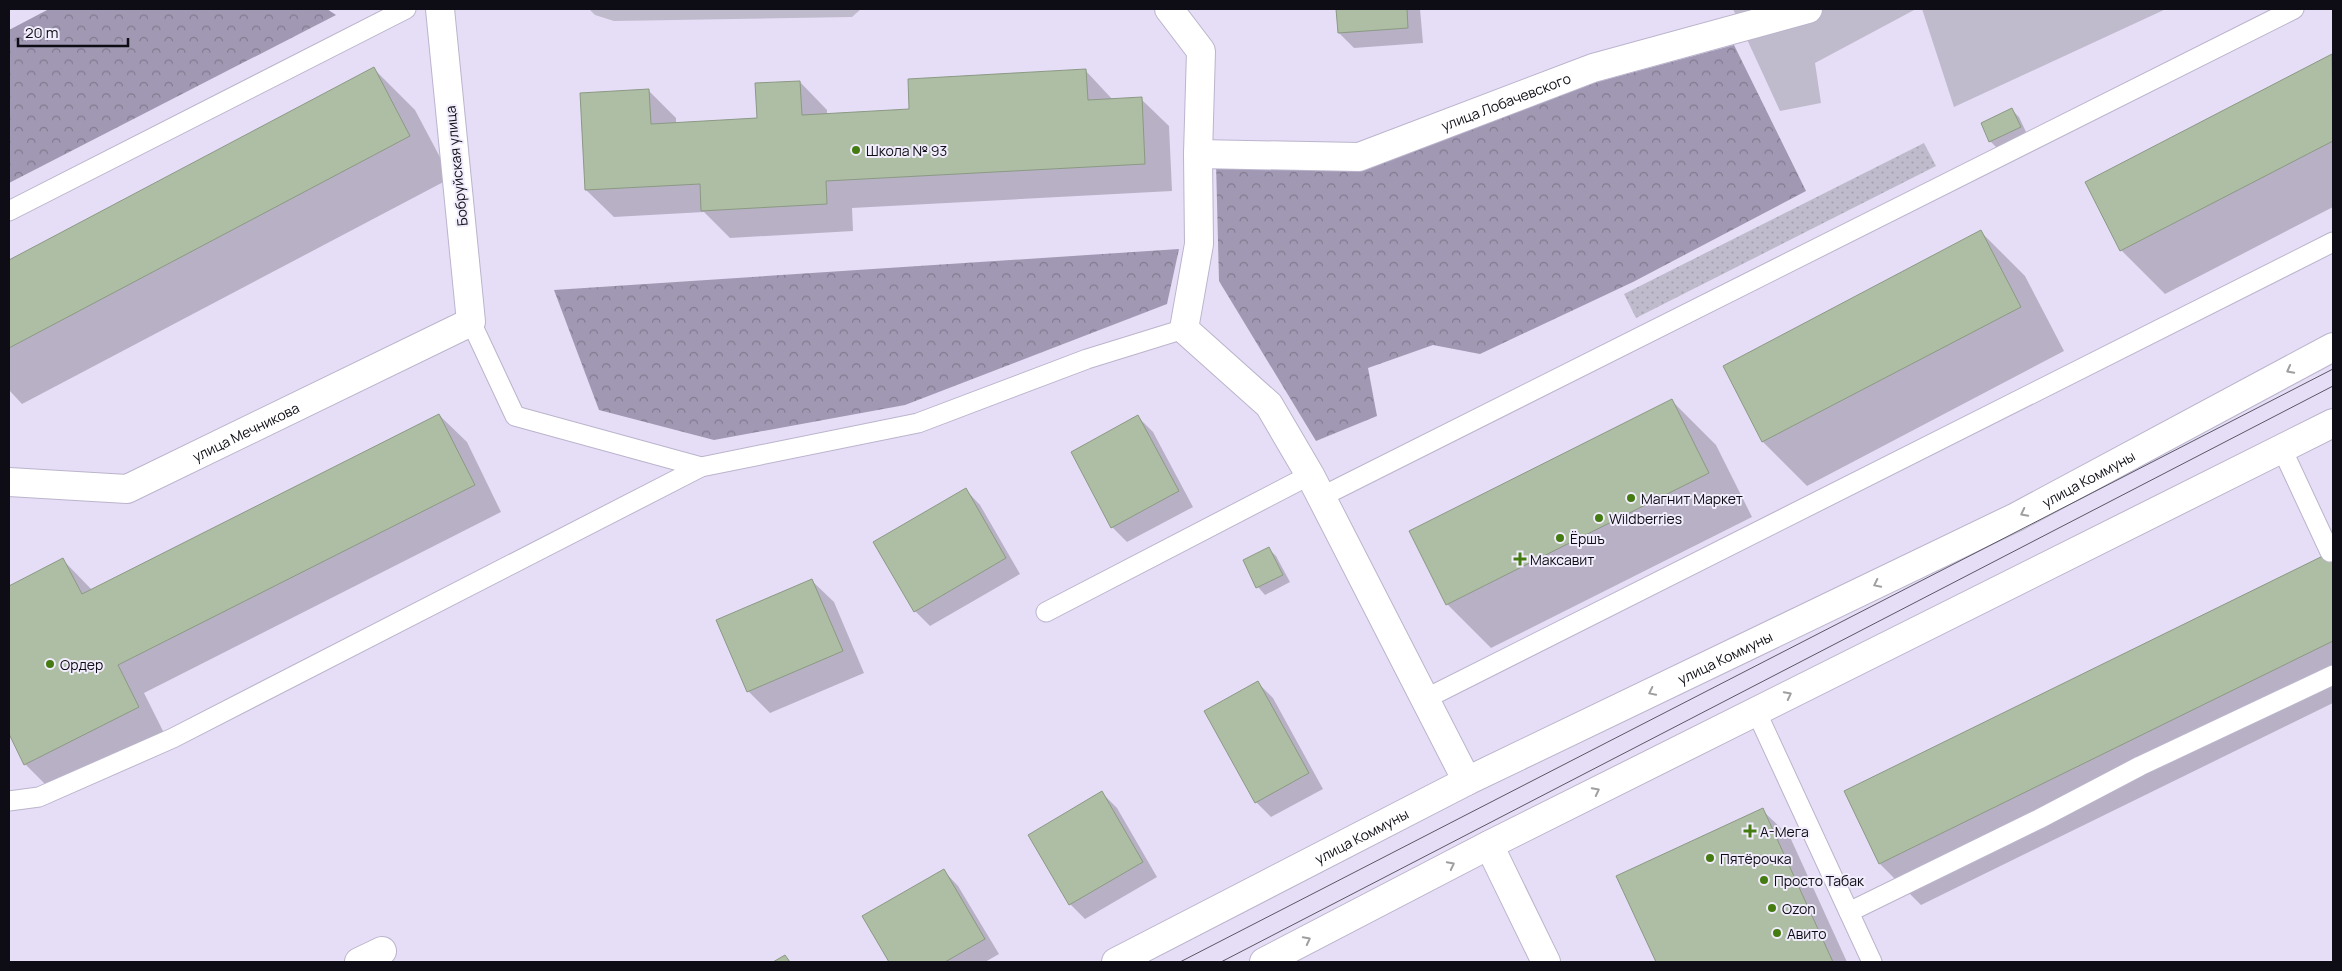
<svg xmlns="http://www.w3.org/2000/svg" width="2342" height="971" font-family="Manrope,sans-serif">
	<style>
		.grass { fill: #c0bbcc }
		.forest { fill: url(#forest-crowns) }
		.park { fill: url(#park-dots) }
		.shadow { fill: #0003 }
		.building { fill: #adbea4; stroke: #8b9984 }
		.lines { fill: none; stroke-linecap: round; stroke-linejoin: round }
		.service-casing { stroke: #bbb4cc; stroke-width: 21 }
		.minor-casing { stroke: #bbb4cc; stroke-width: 30 }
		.service { stroke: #fff; stroke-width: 19 }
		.minor { stroke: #fff; stroke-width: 28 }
		.tram { stroke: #5b5765; stroke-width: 1 }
		.oneway { stroke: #9f9ea1 }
		.poi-dot { fill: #447c11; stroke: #f2edfc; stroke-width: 2 }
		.labels { text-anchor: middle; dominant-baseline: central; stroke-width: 4; stroke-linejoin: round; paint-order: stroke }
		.street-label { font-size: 14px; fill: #0e0c14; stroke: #f2edfc }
		.poi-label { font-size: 14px; fill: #0e0c14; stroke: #f2edfc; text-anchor: start }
	</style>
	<defs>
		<pattern id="forest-crowns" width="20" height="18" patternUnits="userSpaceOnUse" patternTransform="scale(1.25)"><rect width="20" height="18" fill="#a198b3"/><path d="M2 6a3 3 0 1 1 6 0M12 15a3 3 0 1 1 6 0" fill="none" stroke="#827a90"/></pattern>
		<pattern id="park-dots" width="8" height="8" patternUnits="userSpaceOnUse" patternTransform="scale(1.25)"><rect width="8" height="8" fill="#c0bbcc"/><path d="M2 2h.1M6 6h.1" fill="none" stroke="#a4a0ae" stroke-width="1.8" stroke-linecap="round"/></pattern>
	</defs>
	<rect width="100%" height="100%" fill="#e6def7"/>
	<g class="grass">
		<polygon points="589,9 861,9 852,17 614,21 595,15"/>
		<polygon points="1733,9 1916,9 1815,63 1821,103 1780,111"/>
		<polygon points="1922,9 2166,9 1954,107"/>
	</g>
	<g class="forest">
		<polygon points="49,9 327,9 336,15 9,183 9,30"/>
		<polygon points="1734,45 1806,191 1633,282 1480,354 1433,345 1368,368 1377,416 1316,441 1219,281 1216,163 1355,170 1586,85"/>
		<polygon points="1179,249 1167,304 905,405 714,440 599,410 554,290"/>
	</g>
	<polygon class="park" points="1924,143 1936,166 1636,318 1624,294"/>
	<g class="shadow">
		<polygon points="1337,9 1420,9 1423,43 1354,48 1339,33"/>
		<polygon points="2332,56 2333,57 2333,207 2165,294 2121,250"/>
		<polygon points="374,69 415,110 451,178 22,404 9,390 9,261"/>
		<polygon points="1085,70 1113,100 1141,99 1169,126 1172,191 852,208 853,231 730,238 704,212 614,217 586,190 649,91 676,118 676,124 758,119 800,82 827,110 827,115 910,110"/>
		<polygon points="2012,110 2019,117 2027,134 1997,148 1990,141"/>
		<polygon points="1981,232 2025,276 2064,351 1807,486 1763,442 1724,366"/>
		<polygon points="1672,401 1716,445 1752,517 1491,648 1447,604"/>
		<polygon points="439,415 467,442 501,512 144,693 165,735 53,792 25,764 9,731 9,587 63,560 92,590"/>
		<polygon points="1138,417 1153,432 1193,507 1127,542 1112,527"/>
		<polygon points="966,490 980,505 1020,574 930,626 915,611"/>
		<polygon points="1269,549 1276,556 1290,582 1265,595 1258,587"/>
		<polygon points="2333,552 2333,703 1921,905 1880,864"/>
		<polygon points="812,581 834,602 864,673 770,713 748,691"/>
		<polygon points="1258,683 1273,698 1323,789 1271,817 1256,802 1206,712"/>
		<polygon points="1102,793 1117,808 1157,877 1085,919 1070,904"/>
		<polygon points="1762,810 1790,837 1847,962 1657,962 1618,876"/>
		<polygon points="944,871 958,886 999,954 985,962 890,962 864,917"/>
	</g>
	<g class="building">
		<polygon points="1336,9 1407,9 1408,28 1338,33"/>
		<polygon points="2332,54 2333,141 2120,251 2085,182"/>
		<polygon points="374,67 410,136 9,348 9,260"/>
		<polygon points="1086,69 1088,100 1142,97 1145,164 826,181 827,204 701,211 700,184 585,190 580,93 649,89 651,124 757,118 755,83 800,81 802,115 909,109 908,79"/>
		<polygon points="2012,108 2021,127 1989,142 1981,123"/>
		<polygon points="1981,230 2021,307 1762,442 1723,366"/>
		<polygon points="1672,399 1709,473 1446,605 1409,531"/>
		<polygon points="439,414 475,485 118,665 139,707 24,765 9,734 9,586 63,558 82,594"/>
		<polygon points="1138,415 1179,491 1111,528 1071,452"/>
		<polygon points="966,488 1006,558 914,612 873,542"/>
		<polygon points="1269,547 1283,575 1256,588 1243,560"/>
		<polygon points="2333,551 2333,641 1879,864 1844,791"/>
		<polygon points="812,579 843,651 747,692 716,620"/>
		<polygon points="1258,681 1309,773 1255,803 1204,711"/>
		<polygon points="1102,791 1143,862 1069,905 1028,835"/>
		<polygon points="1763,808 1833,962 1656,962 1616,876"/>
		<polygon points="944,869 985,939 945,962 889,962 862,916"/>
		<polygon points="785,955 790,962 773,962"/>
	</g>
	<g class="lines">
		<g class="service-casing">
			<g id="service">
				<polyline points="9,211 406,9"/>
				<polyline points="471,322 515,416 701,467"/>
				<polyline points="2282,449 2330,552"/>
				<polyline points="1321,497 2294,9"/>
				<polyline points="1046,612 1310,475"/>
				<polyline points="1425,699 2333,242"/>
				<polyline points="1756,711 1872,962"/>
				<polyline points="9,801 39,797 173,738 701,467 918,423 1087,359 1184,329"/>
				<polyline points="1849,912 2039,819 2140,766 2333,675"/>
			</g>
		</g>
		<g class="minor-casing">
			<g id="minor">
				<polyline points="1169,9 1201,51 1198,154 1199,244 1184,329 1269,405 1310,475 1467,781"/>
				<path id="s1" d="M1198,154l161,3 234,-89 215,-59"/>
				<path id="s2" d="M9,482l118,7 344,-167 -31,-313"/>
				<polyline points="1489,845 1546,962"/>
				<polyline points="359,962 382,951"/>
				<path id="s3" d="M1116,962l351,-181 549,-264 317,-170"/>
				<polyline points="1264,962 1489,845 2333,423"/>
			</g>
		</g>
		<use href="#service" class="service"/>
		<use href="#minor" class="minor"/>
		<g class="tram">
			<polyline points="1180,962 2333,369"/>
			<polyline points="1221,962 2333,386"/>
		</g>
	</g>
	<defs><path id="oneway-chevron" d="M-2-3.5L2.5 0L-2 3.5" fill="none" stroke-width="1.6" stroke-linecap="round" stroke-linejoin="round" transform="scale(1.25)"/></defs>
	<g class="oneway">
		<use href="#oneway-chevron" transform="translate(2290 370) rotate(152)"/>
		<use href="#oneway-chevron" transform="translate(2024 513) rotate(153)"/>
		<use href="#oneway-chevron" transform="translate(1877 584) rotate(154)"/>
		<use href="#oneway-chevron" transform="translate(1652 692) rotate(154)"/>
		<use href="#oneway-chevron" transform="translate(1788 695) rotate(-27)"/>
		<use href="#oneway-chevron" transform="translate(1596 791) rotate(-27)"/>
		<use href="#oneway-chevron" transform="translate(1451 865) rotate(-27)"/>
		<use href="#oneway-chevron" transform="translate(1307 940) rotate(-27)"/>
	</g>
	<g class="poi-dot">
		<circle cx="856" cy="150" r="5"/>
		<circle cx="1631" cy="498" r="5"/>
		<circle cx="1599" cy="518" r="5"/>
		<circle cx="1560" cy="538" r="5"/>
		<path d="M1517.5 551.5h5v5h5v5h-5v5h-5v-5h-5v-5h5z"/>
		<circle cx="50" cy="664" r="5"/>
		<path d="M1747.5 823.5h5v5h5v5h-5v5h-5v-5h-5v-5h5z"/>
		<circle cx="1710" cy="858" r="5"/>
		<circle cx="1764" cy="880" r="5"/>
		<circle cx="1772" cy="908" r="5"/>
		<circle cx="1777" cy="933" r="5"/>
	</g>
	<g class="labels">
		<g class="street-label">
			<text stroke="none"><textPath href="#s1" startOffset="318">улица Лобачевского</textPath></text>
			<text transform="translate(456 166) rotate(-96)">Бобруйская улица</text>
			<text stroke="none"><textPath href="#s2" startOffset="250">улица Мечникова</textPath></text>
			<text stroke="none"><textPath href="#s3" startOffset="1086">улица Коммуны</textPath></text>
			<text stroke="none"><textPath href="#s3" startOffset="681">улица Коммуны</textPath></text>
			<text stroke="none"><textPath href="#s3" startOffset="276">улица Коммуны</textPath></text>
		</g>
		<g class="poi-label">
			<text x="866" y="150">Школа № 93</text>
			<text x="1641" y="498">Магнит Маркет</text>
			<text x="1609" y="518">Wildberries</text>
			<text x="1570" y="538">Ёршъ</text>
			<text x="1530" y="559">Максавит</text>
			<text x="60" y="664">Ордер</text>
			<text x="1760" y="831">А-Мега</text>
			<text x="1720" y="858">Пятёрочка</text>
			<text x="1774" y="880">Просто Табак</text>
			<text x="1782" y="908">Ozon</text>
			<text x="1787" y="933">Авито</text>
		</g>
	</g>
	<rect width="2342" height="971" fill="none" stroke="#0e0c14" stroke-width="20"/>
	<path d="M18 38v8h110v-8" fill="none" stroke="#0e0c14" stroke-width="2.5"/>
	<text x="25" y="38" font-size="15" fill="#0e0c14" stroke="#f2edfc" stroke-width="4" paint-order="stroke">20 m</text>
</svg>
